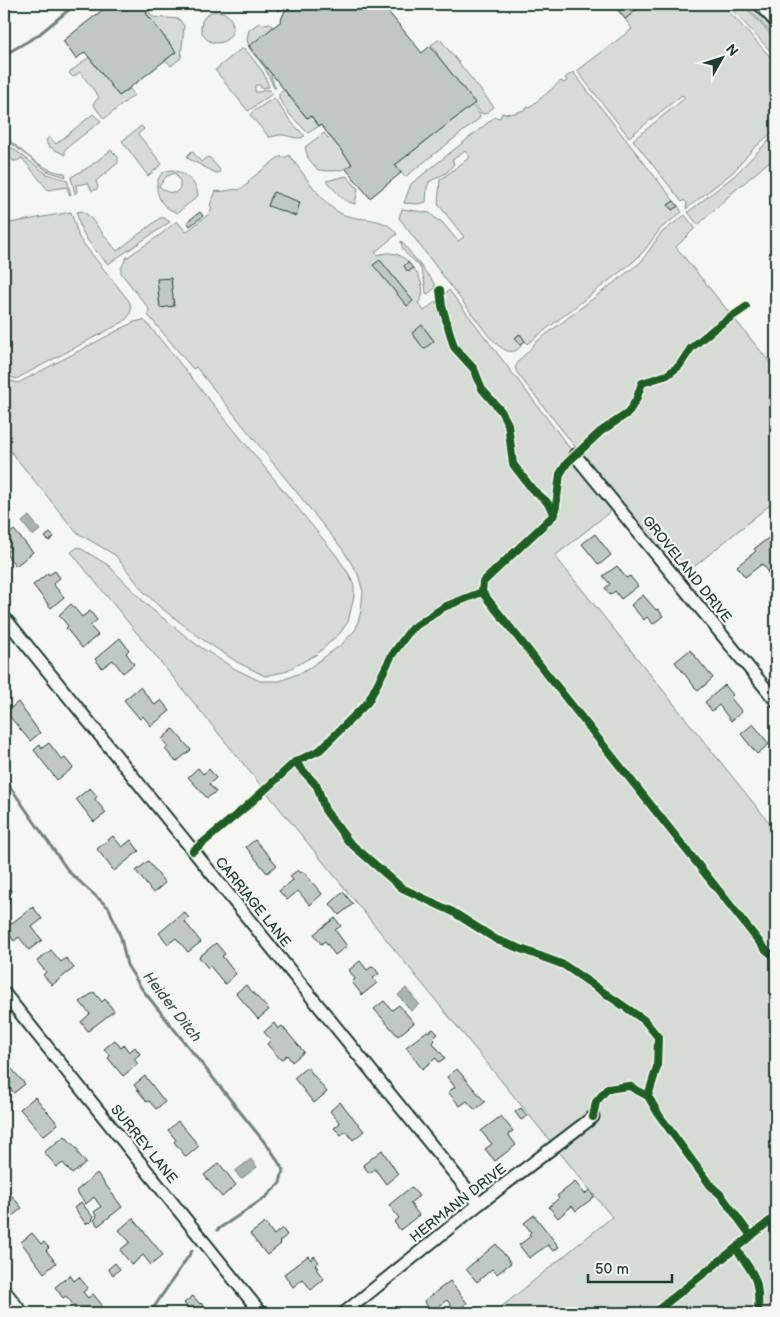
<svg xmlns="http://www.w3.org/2000/svg" width="780" height="1317" font-family="'Balsamiq Sans',sans-serif">
	<style>
		.green { fill: #d6dbd6; stroke: #7a8c85; fill-rule: evenodd }
		.water { fill: #aab3ae; stroke: #72847d }
		.lines { fill: none; stroke-linecap: round; stroke-linejoin: round }
		.stream { stroke: #72847d; stroke-width: 3 }
		.building { fill: #c1c8c3; stroke: #1f3d34 }
		.minor-casing { stroke: #1f3d34; stroke-width: 15 }
		.minor { stroke: #f6f6f2; stroke-width: 11 }
		.cycleway-casing { stroke: #f6f6f2; stroke-width: 11 }
		.cycleway { stroke: #1b5e20; stroke-width: 8 }
		.labels { text-anchor: middle; dominant-baseline: central; stroke-width: 4.5; stroke-linejoin: round; paint-order: stroke }
		.street-label { font-size: 14px; fill: #1f3d34; stroke: #f6f6f2 }
		.water-label { font-size: 15px; font-style: italic; fill: #425a52; stroke: #f6f6f2 }
	</style>
	<rect width="100%" height="100%" fill="#f6f6f2"/>
	<filter id="ink" filterUnits="userSpaceOnUse"><feTurbulence type="fractalNoise" baseFrequency=".02" numOctaves="2"/><feDisplacementMap in="SourceGraphic" scale="10" xChannelSelector="R" yChannelSelector="G"/><feConvolveMatrix kernelMatrix="1 2 1 2 8 2 1 2 1" color-interpolation-filters="sRGB"/></filter>
	<g filter="url(#ink)">
		<g class="green">
			<polygon points="644,4 654,4 657,8 662,4 722,4 776,63 775,130 753,149 733,172 686,209 687,203 684,200 682,202 633,140 685,98 682,95 629,137 577,71 632,29 625,19"/>
			<polygon points="727,4 742,4 776,40 776,57"/>
			<polygon points="744,4 751,4 776,31 776,38"/>
			<polygon points="148,11 153,17 179,19 184,26 181,58 171,66 166,60 176,52 146,13"/>
			<circle cx="217" cy="27" r="16"/>
			<path d="M259,23l5,1 6,-1 3,4c-1,17 -7,47 3,61h-2l-9,-20 -16,-20 -2,-9 2,-9z"/>
			<polygon points="440,39 494,107 485,114 481,113 437,55 438,54 431,45"/>
			<polygon points="241,49 245,49 263,72 269,87 261,88 260,85 255,85 255,92 260,92 263,90 270,90 272,94 248,111 215,70"/>
			<polygon points="89,57 119,96 130,89 134,95 104,119 93,104 99,97 80,72 73,77 69,73"/>
			<path d="M573,72l101,129 -6,4 4,5 6,-4 4,6 -22,17 -16,22 -11,11 -106,82 -8,-10 -4,4 6,8c-10,14 -25,-2 -33,-11l-89,-117 3,-9 28,4 7,7 4,1 17,20 6,-4 -26,-33 2,-24 30,-23 -5,-6 -13,9 2,4 -8,9 -17,9 -2,6 -1,14 -8,2 -14,-1 7,-19 84,-67 5,1 2,-5c23,5 42,-19 59,-32l3,2 3,-2 -2,-3z"/>
			<polygon points="284,90 307,118 311,116 319,126 308,133 291,116 279,99 279,93"/>
			<path d="M274,98l17,24 14,14c-8,5 -15,-1 -24,-1 -4,0 -8,2 -12,2l-19,-22 1,-2z"/>
			<polygon points="472,105 480,115 479,119 405,177 395,165"/>
			<polygon points="93,114 101,121 65,149 65,155 48,146 46,140 49,137 56,144"/>
			<polygon points="141,126 144,129 138,134 162,164 148,176 122,141"/>
			<path d="M324,133l4,5 2,-2 22,28c-11,9 -21,7 -34,6l-10,-12 -3,-11z"/>
			<polygon points="776,134 776,156 732,193 698,225 688,212 734,176 765,144"/>
			<path d="M4,136c18,14 38,36 61,37l1,4 -19,-6 -43,-33z"/>
			<polygon points="4,142 47,174 67,180 71,195 69,194 67,187 48,190 22,158 17,161 13,161 4,149"/>
			<polygon points="111,150 118,157 118,163 96,181 98,187 97,189 92,191 88,183 76,185 77,192 75,194 71,177 89,167"/>
			<polygon points="192,151 201,162 207,157 210,158 220,170 219,173 216,173 187,158 188,155"/>
			<path d="M289,155c13,16 34,50 51,58 20,10 43,1 57,21l-22,18 3,3c11,-4 22,-2 30,7l-4,4 4,6 5,-4c8,8 14,27 5,35l6,8 25,-21 126,165 42,51 -62,50 221,275v482h-282l118,-96 -541,-665 7,-5 30,18 41,42 48,38 38,24 25,12h20l25,-10 37,-27 14,-15 5,-18 2,-19 -5,-18 -15,-24 -147,-183 -3,2 -45,-54 1,-6 -28,-36v-4l5,-11 34,-23 17,-14 9,11 24,-19 2,-5 -2,-3 6,-14c8,2 16,-3 23,-1l10,-7 -1,-2 31,-24h8z"/>
			<path d="M172,170c12,2 26,13 26,26l-21,17c-6,-3 -13,-6 -16,-12 -7,-12 -6,-30 11,-31zM175,173l5,8v7l-5,5 -8,-1 -8,-6 8,-10z"/>
			<polygon points="347,176 358,189 355,204 344,200 326,181"/>
			<path d="M82,211l7,5 28,35 43,-33h4l6,4 -62,42c-15,-16 -29,-30 -31,-52z"/>
			<path d="M71,212l8,26 50,63c4,9 2,15 -6,21l-107,57 -8,-3 2,-7 -6,-2v-143z"/>
			<path d="M685,215l10,13 -19,19 100,123v130l-97,79 -161,-205 -3,-6c3,-9 14,-16 20,-25l106,-81 20,-29z"/>
			<path d="M401,241l34,43v4l-7,6 -2,-1c-1,-9 -2,-18 -7,-27 -8,-10 -17,-11 -18,-25z"/>
			<polygon points="143,320 147,323 336,555 350,576 354,586 354,596 348,622 340,633 317,654 284,672 265,676 237,662 202,639 160,607 144,592 115,555 76,532 4,443 4,379 18,383 134,322"/>
		</g>
		<g class="water">
			<polygon points="29,516 40,530 33,536 22,522"/>
			<polygon points="406,988 419,1004 411,1011 398,995"/>
			<polygon points="251,1159 257,1167 241,1179 235,1171"/>
		</g>
		<g class="lines">
			<g class="stream">
				<polyline points="4,55 37,36 76,4"/>
				<polyline points="4,470 8,477 4,490"/>
				<polyline points="4,778 69,872 109,908 121,938 127,965 142,989 273,1153 283,1170 280,1183 266,1197 217,1230"/>
				<polyline points="150,1313 192,1251"/>
			</g>
		</g>
		<g class="building">
			<polygon points="110,4 157,4 146,13 176,52 119,96 85,52 76,59 63,41"/>
			<polygon points="167,4 191,4 182,11 178,5 172,10"/>
			<polygon points="273,4 288,4 278,11"/>
			<polygon points="288,4 382,4 422,53 430,46 475,103 395,165 401,173 370,198 346,169 352,164 321,125 319,126 311,116 307,118 249,46 280,22"/>
			<polygon points="613,4 644,4 625,19"/>
			<polygon points="273,192 300,202 296,216 268,206"/>
			<polygon points="674,201 678,206 672,210 668,205"/>
			<polygon points="200,212 203,216 190,226 187,222"/>
			<polygon points="380,260 413,301 407,306 373,265"/>
			<polygon points="408,262 413,268 408,272 404,266"/>
			<polygon points="171,278 174,306 160,308 157,279"/>
			<polygon points="422,325 434,341 424,349 412,333"/>
			<polygon points="520,334 525,341 520,345 515,338"/>
			<polygon points="14,530 33,552 16,566 5,553 10,549 4,541 4,539"/>
			<polygon points="50,533 54,537 49,541 45,537"/>
			<polygon points="595,534 611,555 599,565 582,544"/>
			<polygon points="771,536 775,541 776,540 776,583 767,572 768,571 762,564 745,577 737,566 756,551 754,549"/>
			<polygon points="617,566 626,578 630,576 638,586 621,599 615,591 610,595 605,588 610,584 603,576"/>
			<polygon points="55,571 60,578 53,584 64,597 51,608 33,585 48,573 49,575"/>
			<polygon points="643,595 656,610 658,609 663,616 653,624 647,617 644,620 631,605"/>
			<polygon points="71,604 82,617 90,611 97,620 90,626 98,635 82,648 66,628 68,626 59,615"/>
			<polygon points="120,638 129,650 126,653 134,664 123,673 113,660 102,668 95,659"/>
			<polygon points="690,650 713,678 698,691 675,662"/>
			<polygon points="725,685 733,695 730,697 742,712 731,721 719,705 712,711 705,702"/>
			<polygon points="140,687 155,705 161,700 170,711 151,726 143,716 140,719 124,700"/>
			<polygon points="18,702 40,733 30,741 6,712"/>
			<polygon points="753,724 769,744 757,754 741,734"/>
			<polygon points="173,729 191,750 176,762 165,749 168,747 162,739"/>
			<polygon points="49,743 62,760 65,758 73,768 57,780 34,750 40,745 42,748"/>
			<polygon points="198,768 203,774 209,769 216,778 209,784 216,792 207,798 188,777"/>
			<polygon points="90,788 97,796 95,799 106,813 94,822 76,799"/>
			<polygon points="113,836 122,847 131,840 139,851 114,871 97,849"/>
			<polygon points="255,840 277,865 267,873 246,847"/>
			<polygon points="148,861 165,883 153,893 136,871"/>
			<polygon points="298,870 301,873 303,871 322,894 310,905 298,891 287,900 279,891 293,880 290,876"/>
			<polygon points="5,883 12,892 6,898 10,902 4,907"/>
			<polygon points="343,892 353,904 339,915 330,904"/>
			<polygon points="33,907 42,919 32,927 42,940 29,950 19,937 14,941 5,928"/>
			<polygon points="184,912 189,918 185,922 201,942 188,952 176,938 168,944 159,933"/>
			<polygon points="335,918 341,926 335,930 347,946 335,955 325,941 321,944 314,934"/>
			<polygon points="216,943 225,954 222,956 236,974 225,984 210,966 208,968 199,957"/>
			<polygon points="51,950 61,962 66,958 74,968 52,985 43,975 46,972 37,961"/>
			<polygon points="360,961 367,970 373,966 379,974 373,978 377,983 362,995 352,982 355,979 349,970"/>
			<polygon points="246,985 269,1010 258,1019 236,993"/>
			<polygon points="94,992 102,1002 105,999 114,1011 88,1031 81,1022 90,1014 80,1002"/>
			<polygon points="384,1001 392,1010 399,1005 414,1023 398,1036 374,1009"/>
			<polygon points="274,1023 278,1029 282,1026 304,1052 292,1062 287,1055 281,1060 267,1044 271,1040 264,1032"/>
			<polygon points="433,1029 438,1034 433,1038 435,1040 433,1043 445,1058 439,1062 436,1058 422,1069 406,1047 427,1031 429,1032"/>
			<polygon points="115,1040 121,1048 124,1045 129,1052 135,1047 140,1054 134,1059 138,1064 123,1076 108,1058 110,1056 104,1049"/>
			<polygon points="4,1060 25,1084 14,1093 4,1081"/>
			<polygon points="307,1067 327,1092 314,1103 294,1078"/>
			<polygon points="457,1069 485,1102 475,1110 467,1101 460,1106 448,1092 455,1087 447,1077"/>
			<polygon points="145,1076 165,1102 156,1109 149,1101 147,1102 134,1085"/>
			<polygon points="35,1097 58,1124 43,1136 20,1109"/>
			<polygon points="340,1102 364,1131 353,1140 346,1131 341,1135 334,1128 340,1123 330,1111"/>
			<polygon points="521,1108 527,1116 521,1120 515,1112"/>
			<polygon points="501,1116 513,1131 508,1134 516,1145 495,1161 485,1149 492,1144 481,1131"/>
			<polygon points="178,1121 199,1146 186,1157 174,1142 176,1140 168,1130"/>
			<polygon points="65,1136 79,1151 77,1152 86,1163 72,1174 63,1163 57,1167 44,1152"/>
			<polygon points="382,1150 398,1174 386,1184 375,1169 369,1173 363,1165"/>
			<polygon points="219,1163 236,1185 222,1197 204,1175"/>
			<polygon points="97,1173 122,1207 98,1226 94,1220 97,1217 94,1212 101,1207 94,1197 86,1204 76,1191"/>
			<polygon points="575,1182 585,1194 589,1190 594,1197 576,1211 572,1206 558,1218 549,1207 559,1198 557,1196"/>
			<polygon points="411,1187 419,1196 410,1203 419,1215 400,1230 394,1222 399,1218 389,1205"/>
			<polygon points="7,1190 22,1208 4,1223 4,1192"/>
			<polygon points="81,1202 93,1217 91,1219 93,1220 89,1223 88,1222 86,1224 74,1208"/>
			<polygon points="534,1215 559,1247 553,1251 548,1245 529,1258 519,1245 531,1236 529,1234 531,1232 524,1223"/>
			<polygon points="133,1218 163,1255 151,1265 143,1255 132,1265 120,1250 130,1242 119,1230"/>
			<polygon points="265,1223 274,1235 282,1228 287,1235 279,1242 281,1244 267,1255 250,1234"/>
			<polygon points="32,1233 41,1244 44,1242 49,1248 46,1250 56,1263 44,1273 21,1242"/>
			<polygon points="496,1244 511,1263 497,1274 492,1269 477,1282 466,1269"/>
			<polygon points="308,1256 311,1260 314,1256 319,1262 315,1265 318,1268 316,1269 324,1279 311,1290 303,1279 293,1287 284,1274"/>
			<polygon points="115,1263 120,1269 113,1275 108,1269"/>
			<polygon points="70,1275 74,1281 79,1277 88,1288 83,1292 88,1298 93,1294 102,1305 92,1313 76,1313 73,1310 76,1308 66,1296 63,1298 55,1287"/>
			<polygon points="450,1281 467,1303 456,1312 447,1300 439,1306 443,1310 438,1313 433,1313 424,1301"/>
			<polygon points="193,1296 200,1304 201,1303 210,1313 192,1313 184,1303"/>
		</g>
		<g class="lines">
			<g class="minor-casing">
				<g id="minor">
					<polyline points="759,4 776,22"/>
					<polyline points="575,455 776,701"/>
					<polyline points="4,617 479,1204"/>
					<polyline points="4,993 261,1313"/>
					<polyline points="4,1290 22,1313"/>
					<polyline points="344,1313 479,1204 593,1117"/>
				</g>
			</g>
			<use href="#minor" class="minor"/>
			<g class="cycleway-casing">
				<g id="cycleway">
					<polyline points="440,290 442,306 454,347 474,369 482,389 501,411 508,424 513,464 532,489 546,501 555,514"/>
					<polyline points="746,307 715,328 691,348 679,366 667,375 642,383 636,400 628,413 600,432 567,463 560,474 555,514 483,582 482,592 765,949 776,958"/>
					<polyline points="295,762 317,786 325,810 349,842 402,888 453,912 497,940 564,965 644,1020 658,1037 657,1067 648,1096 659,1115 710,1185 721,1195 751,1236"/>
					<polyline points="193,851 247,806 295,762 320,750 368,702 392,655 411,629 444,607 482,592"/>
					<polyline points="593,1117 596,1102 607,1089 629,1086 648,1096"/>
					<path d="M736,1249c19,26 24,31 22,64"/>
					<polyline points="654,1313 776,1216"/>
				</g>
			</g>
			<use href="#cycleway" class="cycleway"/>
		</g>
	</g>
	<g class="labels">
		<g class="street-label">
			<text transform="translate(687 569) rotate(51)">GROVELAND DRIVE</text>
			<text transform="translate(253 902) rotate(51)">CARRIAGE LANE</text>
			<text transform="translate(144 1144) rotate(51)">SURREY LANE</text>
			<text transform="translate(458 1203) rotate(-38)">HERMANN DRIVE</text>
		</g>
		<g class="water-label">
			<text transform="translate(172 1007) rotate(52)">Heider Ditch</text>
		</g>
	</g>
	<rect width="780" height="1317" fill="none" stroke="#f6f6f2" stroke-width="20"/>
	<rect x="10" y="10" width="760" height="1297" fill="none" stroke="#1f3d34" stroke-width="2" filter="url(#ink)"/>
	<g transform="translate(722 58) rotate(51)" stroke="#f6f6f2" stroke-width="4" paint-order="stroke">
	<path d="M0-4L9 19L0 12L-9 19Z" fill="#1f3d34"/>
	<text y="-8" font-size="14" font-weight="bold" text-anchor="middle" fill="#1f3d34">N</text>
	</g>
	<path d="M588 1274v8h84v-8" fill="none" stroke="#1f3d34" stroke-width="2.5"/>
	<text x="595" y="1274" font-size="15" fill="#1f3d34" stroke="#f6f6f2" stroke-width="4" paint-order="stroke">50 m</text>
</svg>
